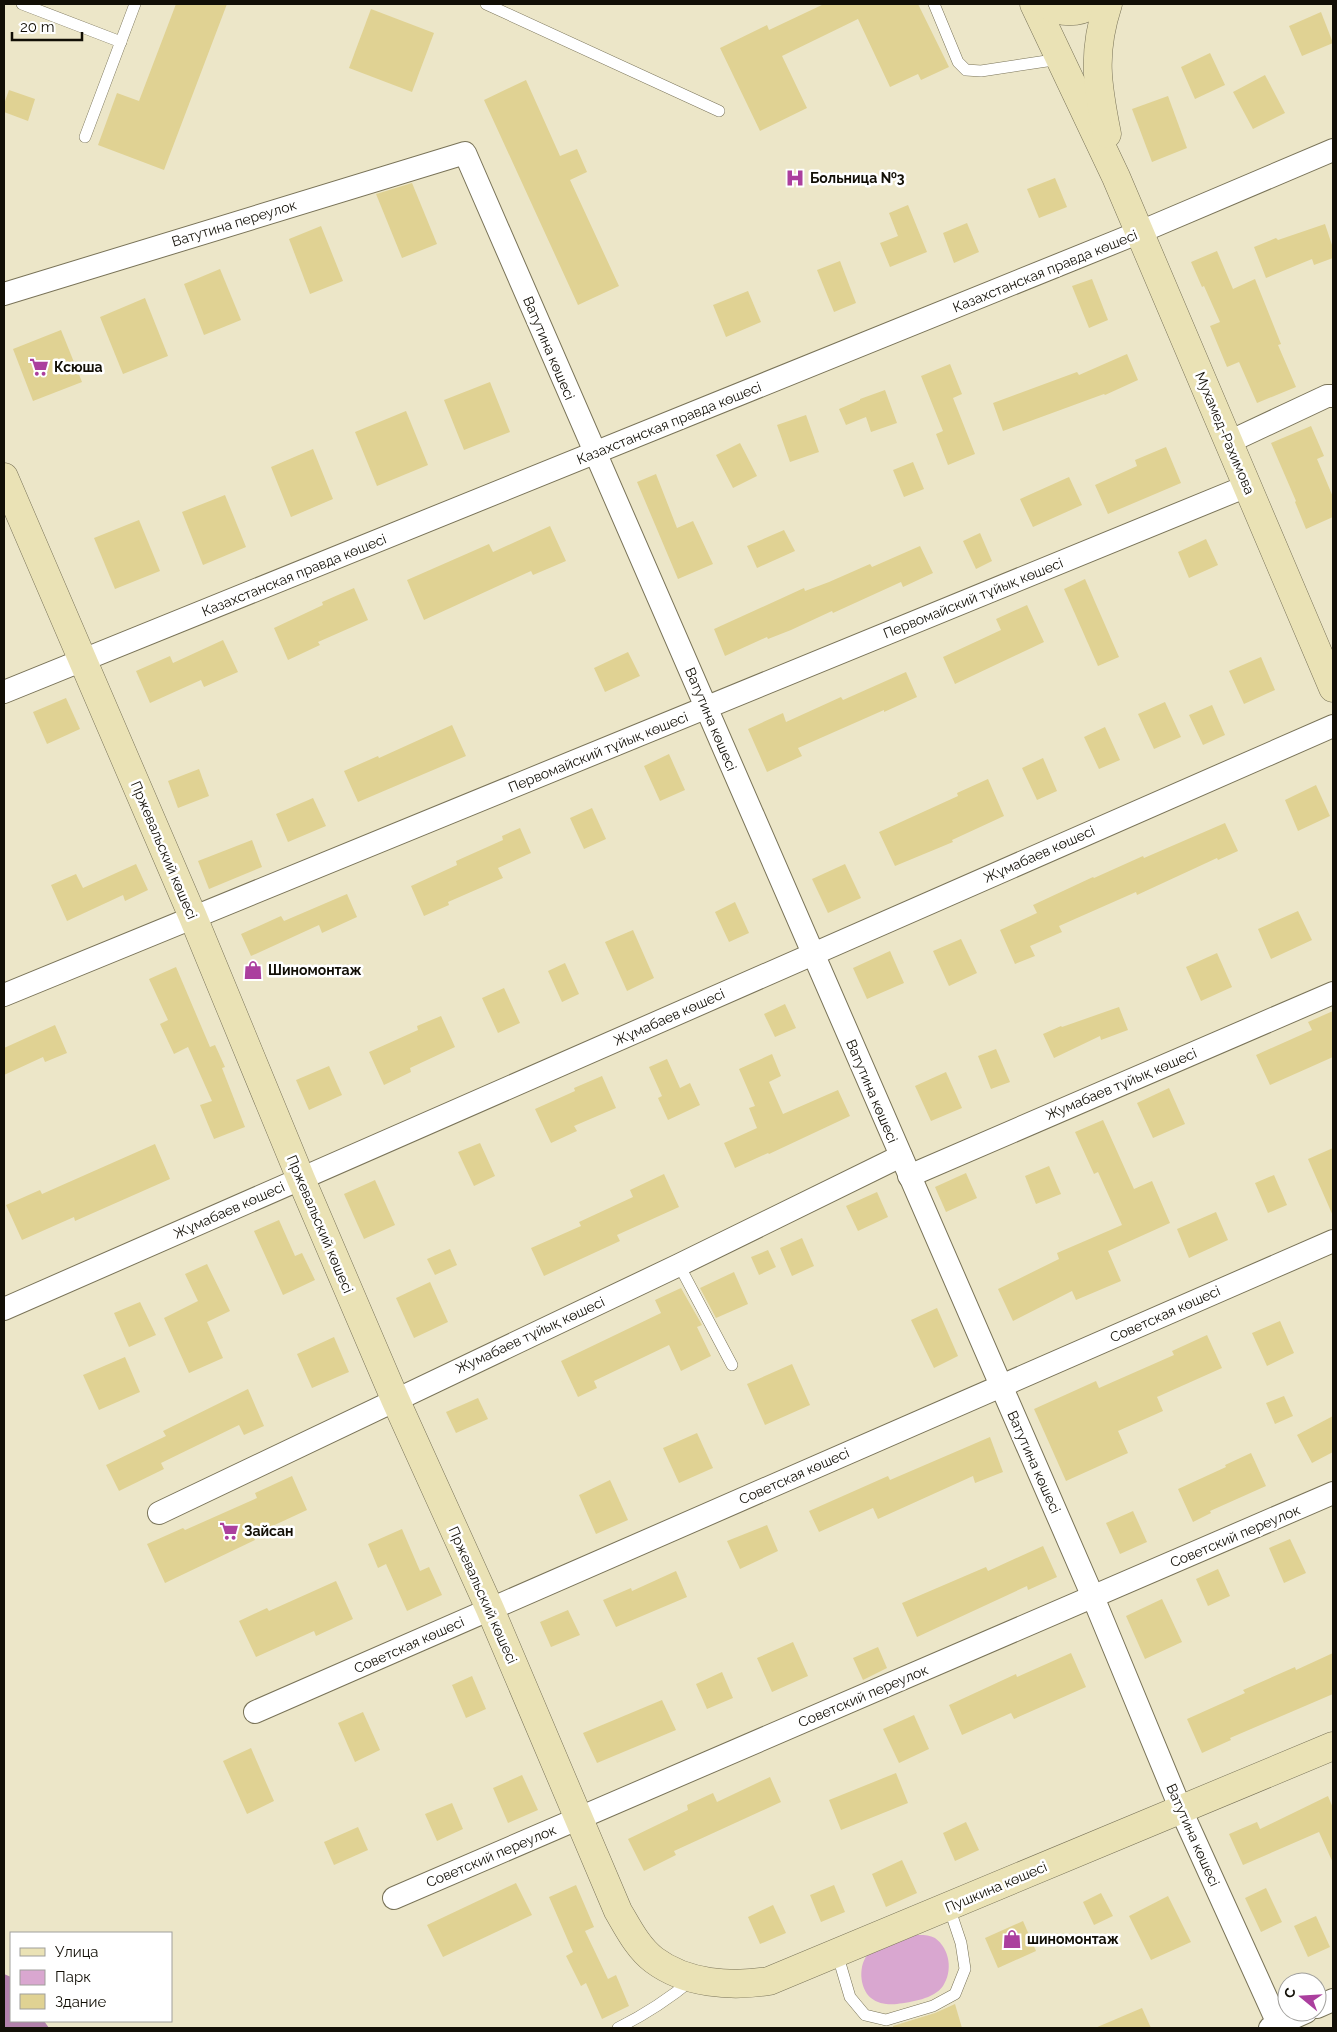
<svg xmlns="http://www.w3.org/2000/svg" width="1337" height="2032" font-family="Raleway,sans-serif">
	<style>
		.green { fill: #d9a7d0 }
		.water { fill: #b381ab }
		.building { fill: #e0d293 }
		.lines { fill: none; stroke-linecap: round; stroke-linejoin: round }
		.lane-casing { stroke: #797358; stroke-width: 12 }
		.street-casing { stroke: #797358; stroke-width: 24 }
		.secondary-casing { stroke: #797358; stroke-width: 29 }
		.lane { stroke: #fff; stroke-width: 11 }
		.street { stroke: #fff; stroke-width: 22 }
		.secondary { stroke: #eae2b5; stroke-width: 28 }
		.labels { text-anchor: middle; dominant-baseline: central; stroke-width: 5; stroke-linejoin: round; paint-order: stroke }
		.poi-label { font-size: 14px; font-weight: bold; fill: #120f06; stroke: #fff; text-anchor: start }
		.street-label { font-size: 14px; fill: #120f06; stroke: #fff }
	</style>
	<rect width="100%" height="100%" fill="#ece6c8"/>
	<path class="green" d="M912,1935c7,0 16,-1 23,3 15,11 18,33 8,48 -9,13 -32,16 -46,18 -8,1 -19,0 -26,-6 -12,-10 -13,-34 -2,-45 6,-6 34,-14 43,-18z"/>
	<polygon class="water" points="4,1974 11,1977 11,2021 44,2021 49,2028 4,2028"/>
	<g class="building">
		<polygon points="176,4 227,4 164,170 98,145 117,93 139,101"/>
		<polygon points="824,4 918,4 949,67 921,80 918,74 890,87 858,19 782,56 807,108 760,131 720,48 767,25 769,30"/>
		<polygon points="371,9 434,33 412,92 349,68"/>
		<polygon points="1321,12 1333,43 1302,56 1289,26"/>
		<polygon points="1210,53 1225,85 1195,99 1181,67"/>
		<polygon points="1265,75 1285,113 1253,129 1233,92"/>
		<polygon points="526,80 560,156 577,149 587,172 570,180 619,286 578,305 484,100"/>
		<polygon points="9,90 35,99 28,121 4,112 4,104"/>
		<polygon points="1168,96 1187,148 1152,162 1132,109"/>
		<polygon points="1055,178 1067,207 1039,218 1027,189"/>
		<polygon points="412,183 437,244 402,258 376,194"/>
		<polygon points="908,205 927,252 890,267 880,243 898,236 889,213"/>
		<polygon points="967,223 979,252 954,263 943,233"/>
		<polygon points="1325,224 1333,248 1333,258 1314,265 1312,259 1266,278 1254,247 1276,238 1278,240"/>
		<polygon points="321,226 343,281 310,294 289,239"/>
		<polygon points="1217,251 1233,289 1255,279 1281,344 1278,345 1296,387 1257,403 1239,362 1227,367 1210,326 1220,322 1204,286 1202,287 1191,262"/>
		<polygon points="840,261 856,303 834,312 817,270"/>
		<polygon points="220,269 241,320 204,335 184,284"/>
		<polygon points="1092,279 1108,320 1089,328 1072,286"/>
		<polygon points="748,291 761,322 726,337 713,305"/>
		<polygon points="145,298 168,356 123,374 100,317"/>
		<polygon points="61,330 82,382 33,401 13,349"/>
		<polygon points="1127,354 1138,380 1105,395 1104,394 1003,431 993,403 1077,372 1079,375"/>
		<polygon points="950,364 962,394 953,398 975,454 948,465 936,434 943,431 921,376"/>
		<polygon points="490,382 510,432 464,450 444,400"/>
		<polygon points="885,390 897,423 871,432 866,417 846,425 839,409 860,400 860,399"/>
		<polygon points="406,411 428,465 377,486 355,432"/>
		<polygon points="806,415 819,452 790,462 777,425"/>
		<polygon points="1311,426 1324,456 1317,459 1333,497 1333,517 1306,529 1295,502 1296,501 1271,443"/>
		<polygon points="740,443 757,476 733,488 716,455"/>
		<polygon points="1166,447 1181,483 1108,514 1095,485 1137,466 1135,460"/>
		<polygon points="313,449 333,499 291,517 271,467"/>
		<polygon points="913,462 924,489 904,497 893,470"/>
		<polygon points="656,474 677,528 693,521 713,564 678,579 637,482"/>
		<polygon points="1069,477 1082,505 1033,527 1020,499"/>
		<polygon points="225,495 246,547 203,565 182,512"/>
		<polygon points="139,520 160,571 115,589 94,538"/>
		<polygon points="550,526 566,561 533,575 531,571 424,620 407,580 489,544 493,552"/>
		<polygon points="784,530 795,551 757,568 747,546"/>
		<polygon points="980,533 992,561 976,569 963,541"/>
		<polygon points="1206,539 1218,565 1189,578 1178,552"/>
		<polygon points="920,546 933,573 903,587 901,582 833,613 832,611 791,630 768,639 767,637 725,656 714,629 804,588 805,591 829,582 870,564 872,567"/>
		<polygon points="1085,579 1119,657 1098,666 1064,589"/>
		<polygon points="354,588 368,620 318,642 320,645 288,660 274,628 323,605 322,602"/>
		<polygon points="1027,605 1044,642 955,684 943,657 1001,630 996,619"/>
		<polygon points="223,640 238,672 204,687 201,680 150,703 136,671 170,656 173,663"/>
		<polygon points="628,652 640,676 605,692 594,668"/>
		<polygon points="1261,657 1275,690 1244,704 1229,671"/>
		<polygon points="906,672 917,697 884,712 884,710 798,748 802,756 767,772 748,729 783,713 786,722 841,697 843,700"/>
		<polygon points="66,698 80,729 47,744 33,712"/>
		<polygon points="1165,702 1181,737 1154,749 1138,714"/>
		<polygon points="1212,705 1225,735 1203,745 1189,715"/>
		<polygon points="452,725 466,756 358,802 344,771 378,756 379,758"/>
		<polygon points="1105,727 1120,760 1099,769 1084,737"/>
		<polygon points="669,754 685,790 660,801 644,766"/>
		<polygon points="1043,758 1057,791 1037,800 1022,768"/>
		<polygon points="199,769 209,796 178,808 168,781"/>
		<polygon points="988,779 1004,816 952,840 953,842 895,866 879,832 958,796 957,793"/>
		<polygon points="1316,785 1330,816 1298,831 1285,800"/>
		<polygon points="313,798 326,826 288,842 276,814"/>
		<polygon points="592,808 606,839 584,849 570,818"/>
		<polygon points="1225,823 1238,851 1218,860 1217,858 1137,895 1136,892 1059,926 1062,932 1030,946 1035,956 1015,964 1000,930 1037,913 1033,905 1093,877 1094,878 1143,856 1144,858"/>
		<polygon points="520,828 531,853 498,868 503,878 448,902 449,905 424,916 411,886 457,865 456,861 503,840 502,836"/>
		<polygon points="252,840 262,867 209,889 198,861"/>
		<polygon points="136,864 148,890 125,901 123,895 67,921 51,885 76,874 83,888"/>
		<polygon points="845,864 861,898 828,913 812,879"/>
		<polygon points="347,894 357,917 322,933 319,925 251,956 241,934 281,916 284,921"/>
		<polygon points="735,902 749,933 729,942 715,912"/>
		<polygon points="1298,911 1312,940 1271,959 1258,929"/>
		<polygon points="633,930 654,978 627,991 605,942"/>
		<polygon points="961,939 977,973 949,986 933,951"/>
		<polygon points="890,951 904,983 867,999 853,968"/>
		<polygon points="1217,953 1232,987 1201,1001 1186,967"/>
		<polygon points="565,963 579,994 562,1002 548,971"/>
		<polygon points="176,967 210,1047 215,1045 225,1067 222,1068 245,1127 214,1139 200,1105 212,1101 188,1047 174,1054 160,1024 168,1020 149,979"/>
		<polygon points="504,988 520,1023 498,1033 482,998"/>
		<polygon points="785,1004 796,1028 775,1037 764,1014"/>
		<polygon points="1119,1007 1128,1030 1101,1040 1100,1036 1054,1058 1043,1034 1061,1026 1062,1027"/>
		<polygon points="1333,1011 1333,1057 1270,1085 1256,1055 1312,1030 1308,1022"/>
		<polygon points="441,1016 455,1047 410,1068 411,1072 384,1085 369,1052 418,1030 417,1026"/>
		<polygon points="55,1025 67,1053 45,1062 43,1057 4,1075 4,1048"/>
		<polygon points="996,1049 1010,1082 991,1089 978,1056"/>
		<polygon points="772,1054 781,1076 769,1082 783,1114 838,1090 850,1116 769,1154 768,1153 735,1168 724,1143 757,1128 749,1108 755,1106 739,1069"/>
		<polygon points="667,1059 680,1088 690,1083 700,1105 668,1120 658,1098 662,1096 649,1067"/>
		<polygon points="329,1066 342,1095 309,1110 296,1080"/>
		<polygon points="946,1072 962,1108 931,1121 915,1086"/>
		<polygon points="602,1076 616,1108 574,1126 577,1131 551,1143 535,1109 575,1091 574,1088"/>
		<polygon points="1169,1088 1185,1124 1153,1138 1137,1103"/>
		<polygon points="1103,1120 1134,1189 1152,1181 1170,1223 1108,1251 1121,1281 1076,1300 1072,1291 1013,1321 998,1289 1059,1259 1057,1253 1122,1225 1098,1172 1094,1174 1075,1132"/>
		<polygon points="480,1143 495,1176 474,1186 458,1152"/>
		<polygon points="155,1144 170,1179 75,1221 74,1217 22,1240 6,1205 40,1190 42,1194"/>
		<polygon points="1333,1148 1333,1216 1308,1159"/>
		<polygon points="1049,1166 1061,1194 1036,1204 1025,1176"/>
		<polygon points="966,1173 977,1198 946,1212 935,1187"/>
		<polygon points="664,1174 679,1207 617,1235 620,1241 544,1276 531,1248 581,1226 579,1222 633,1197 630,1190"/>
		<polygon points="1274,1175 1287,1205 1268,1213 1255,1183"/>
		<polygon points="375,1180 395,1225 364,1239 344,1194"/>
		<polygon points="877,1192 888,1217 858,1231 846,1206"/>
		<polygon points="1216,1212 1228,1240 1189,1258 1177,1229"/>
		<polygon points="279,1220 295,1256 302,1253 315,1280 283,1295 254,1231"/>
		<polygon points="802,1238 814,1266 792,1276 780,1248"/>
		<polygon points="450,1249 457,1265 435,1275 427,1259"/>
		<polygon points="768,1250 776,1267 759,1275 751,1257"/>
		<polygon points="207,1264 230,1311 207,1322 223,1358 189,1373 164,1318 198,1301 185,1274"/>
		<polygon points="734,1272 748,1304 716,1318 700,1288"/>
		<polygon points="430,1282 448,1322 414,1338 396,1298"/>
		<polygon points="681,1288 702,1325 697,1327 711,1356 681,1371 669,1345 594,1381 597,1388 578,1397 561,1361 661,1313 655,1300"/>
		<polygon points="140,1302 156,1335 129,1347 114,1313"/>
		<polygon points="937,1308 958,1356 934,1368 911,1320"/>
		<polygon points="1280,1321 1294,1353 1267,1366 1252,1333"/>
		<polygon points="1207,1335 1222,1368 1157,1397 1163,1411 1118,1431 1128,1453 1066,1481 1034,1409 1096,1381 1099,1388 1174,1355 1172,1351"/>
		<polygon points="334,1337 349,1372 312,1388 297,1354"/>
		<polygon points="125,1357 140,1392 99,1410 83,1375"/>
		<polygon points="792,1364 810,1405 765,1425 747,1384"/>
		<polygon points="248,1389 264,1426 244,1435 239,1425 161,1463 164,1469 119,1491 106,1465 166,1436 163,1431"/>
		<polygon points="1284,1396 1293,1416 1275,1424 1266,1403"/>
		<polygon points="478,1398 488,1419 456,1433 446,1412"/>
		<polygon points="1333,1416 1333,1452 1312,1463 1297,1435"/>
		<polygon points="697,1433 713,1468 679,1483 663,1448"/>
		<polygon points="990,1437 1003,1472 975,1483 973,1476 878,1519 873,1508 819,1532 809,1511 888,1476 890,1480"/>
		<polygon points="1251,1453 1266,1486 1210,1511 1211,1513 1193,1522 1178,1489 1226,1467 1225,1465"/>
		<polygon points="292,1476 307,1510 253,1535 255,1540 165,1583 147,1544 183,1528 185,1530 257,1498 255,1493"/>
		<polygon points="610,1480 628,1520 596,1534 579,1495"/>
		<polygon points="1133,1511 1147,1542 1120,1554 1106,1523"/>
		<polygon points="767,1525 778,1551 740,1569 727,1541"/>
		<polygon points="402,1529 420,1571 429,1567 442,1595 407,1611 386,1564 378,1568 368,1544"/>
		<polygon points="1290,1539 1306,1573 1284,1583 1269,1548"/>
		<polygon points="1043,1546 1057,1577 1028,1590 1027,1586 917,1637 902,1603 986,1567 988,1571"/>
		<polygon points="1218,1569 1230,1596 1208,1606 1196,1579"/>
		<polygon points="676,1571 687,1597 616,1627 603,1600 631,1588 632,1591"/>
		<polygon points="336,1581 353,1619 316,1636 314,1631 256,1657 239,1621 267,1608 269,1611"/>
		<polygon points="1162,1599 1182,1642 1145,1659 1126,1616"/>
		<polygon points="568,1610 580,1635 551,1647 540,1622"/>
		<polygon points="793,1642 808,1676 772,1692 757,1658"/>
		<polygon points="878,1647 887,1668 863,1680 853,1658"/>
		<polygon points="1071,1653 1086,1687 1014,1719 1011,1713 962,1735 949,1705 1016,1674 1017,1677"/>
		<polygon points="1333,1653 1333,1694 1230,1738 1231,1740 1202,1753 1187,1719 1245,1693 1243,1690 1295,1667 1296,1670"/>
		<polygon points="722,1672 733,1698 707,1709 696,1684"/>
		<polygon points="472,1676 486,1709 466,1718 452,1685"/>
		<polygon points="662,1700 676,1730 597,1763 583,1733"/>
		<polygon points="363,1712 380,1750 355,1762 338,1723"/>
		<polygon points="914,1715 929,1749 899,1763 883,1729"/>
		<polygon points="251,1748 274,1801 247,1814 223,1761"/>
		<polygon points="896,1773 908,1803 841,1830 829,1800"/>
		<polygon points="522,1775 538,1810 508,1823 493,1788"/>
		<polygon points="770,1777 781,1802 674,1851 676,1855 644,1871 628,1839 688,1810 687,1805 713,1793 717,1802"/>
		<polygon points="1328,1796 1333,1808 1333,1863 1319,1832 1243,1865 1229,1834 1257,1822 1260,1829"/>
		<polygon points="452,1803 463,1829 437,1841 425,1814"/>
		<polygon points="966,1822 979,1850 955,1861 943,1833"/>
		<polygon points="358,1827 368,1850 334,1865 324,1842"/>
		<polygon points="902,1860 917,1893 886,1907 872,1874"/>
		<polygon points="516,1883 532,1915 443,1957 427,1925"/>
		<polygon points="576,1885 594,1927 585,1931 608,1979 616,1975 629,2006 602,2019 586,1983 581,1986 566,1956 573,1952 549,1897"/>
		<polygon points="834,1885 845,1912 821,1922 810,1895"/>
		<polygon points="1266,1888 1282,1922 1261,1932 1245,1898"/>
		<polygon points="1101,1893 1113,1916 1094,1925 1083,1902"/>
		<polygon points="1168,1896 1191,1942 1151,1960 1129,1916"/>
		<polygon points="773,1905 786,1933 760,1944 748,1917"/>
		<polygon points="1316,1916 1330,1947 1308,1957 1294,1926"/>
		<polygon points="1023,1921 1036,1951 998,1968 985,1938"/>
		<polygon points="955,2004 962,2028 893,2028 893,2026 935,2013"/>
		<polygon points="1142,2008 1151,2028 1095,2028"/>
	</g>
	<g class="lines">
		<g class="lane-casing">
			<g id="lane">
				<polyline points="22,4 121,42"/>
				<polyline points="486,4 719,111"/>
				<polyline points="934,4 958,62 966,70 981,71 1060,59"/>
				<polyline points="85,137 135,4"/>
				<polyline points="679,1265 732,1365"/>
				<polyline points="837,1953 850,1997 865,2015 886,2020 933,2006 955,1994 965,1969 961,1943 949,1907"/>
				<path d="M618,2028c28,-14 51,-29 75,-49"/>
			</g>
		</g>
		<g class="street-casing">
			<g id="street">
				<polyline points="4,294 465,153 1093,1597 1181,1810 1280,2028"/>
				<polyline points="1229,442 1327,396 1333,396"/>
				<polyline points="4,692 1140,232 1333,150"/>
				<polyline points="4,995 1247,486"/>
				<polyline points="909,1176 1333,993"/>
				<polyline points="4,1309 1333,726"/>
				<polyline points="159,1513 679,1265 901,1156"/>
				<polyline points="255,1712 1333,1241"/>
				<polyline points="394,1898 1333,1493"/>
				<polyline points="1317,2007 1333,2000"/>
				<polyline points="1270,2028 1306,2012"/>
			</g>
		</g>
		<g class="secondary-casing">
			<g id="secondary">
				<polyline points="1034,4 1116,177 1333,688"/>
				<path d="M1045,4c17,10 32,10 49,0"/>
				<path d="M1107,134c-10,-50 -15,-81 1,-130"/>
				<path d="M4,477l189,440 108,262 94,220 95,210 128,302c10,17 20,37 36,49 32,24 77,27 115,21l564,-235"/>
			</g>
		</g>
		<use href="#lane" class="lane"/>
		<use href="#street" class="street"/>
		<use href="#secondary" class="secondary"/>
	</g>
	<defs>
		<g id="hospital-bare" transform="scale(1.5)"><path d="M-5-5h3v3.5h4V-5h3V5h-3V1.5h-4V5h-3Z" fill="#ab3f9e" stroke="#fff" stroke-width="2.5" paint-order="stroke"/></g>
		<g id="supermarket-bare" transform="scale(1.5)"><path d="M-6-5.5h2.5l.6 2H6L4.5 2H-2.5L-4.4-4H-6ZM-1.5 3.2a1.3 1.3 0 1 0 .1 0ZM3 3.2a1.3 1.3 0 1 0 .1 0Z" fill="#ab3f9e" stroke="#fff" stroke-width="2.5" paint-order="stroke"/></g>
		<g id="shop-bare" transform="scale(1.5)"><path d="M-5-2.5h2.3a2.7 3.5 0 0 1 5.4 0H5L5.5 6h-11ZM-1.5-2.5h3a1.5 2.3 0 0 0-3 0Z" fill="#ab3f9e" stroke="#fff" stroke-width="2.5" paint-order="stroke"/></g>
	</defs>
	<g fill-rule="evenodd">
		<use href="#hospital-bare" x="795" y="178"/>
		<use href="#supermarket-bare" x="39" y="367"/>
		<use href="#shop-bare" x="253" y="970"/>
		<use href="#supermarket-bare" x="229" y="1531"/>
		<use href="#shop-bare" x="1012" y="1939"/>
	</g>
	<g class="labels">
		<g class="poi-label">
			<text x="810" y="178">Больница №3</text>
			<text x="54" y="367">Ксюша</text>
			<text x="268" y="970">Шиномонтаж</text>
			<text x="244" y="1531">Зайсан</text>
			<text x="1027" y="1939">шиномонтаж</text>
		</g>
		<g class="street-label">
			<text transform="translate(234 223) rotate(-17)">Ватутина переулок</text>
			<text transform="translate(1045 271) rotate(-22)">Казахстанская правда көшесі</text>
			<text transform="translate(549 348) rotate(67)">Ватутина көшесі</text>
			<text transform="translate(669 423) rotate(-22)">Казахстанская правда көшесі</text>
			<text transform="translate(1225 433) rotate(67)">Мухамед-Рахимова</text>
			<text transform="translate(294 575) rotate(-22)">Казахстанская правда көшесі</text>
			<text transform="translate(973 598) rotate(-22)">Первомайский тұйық көшесі</text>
			<text transform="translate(711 719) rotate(67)">Ватутина көшесі</text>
			<text transform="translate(598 752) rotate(-22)">Первомайский тұйық көшесі</text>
			<text transform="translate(164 850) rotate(67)">Пржевальский көшесі</text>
			<text transform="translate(1039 854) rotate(-24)">Жұмабаев көшесі</text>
			<text transform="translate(669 1017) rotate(-24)">Жұмабаев көшесі</text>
			<text transform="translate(1121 1084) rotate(-23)">Жумабаев тұйық көшесі</text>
			<text transform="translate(872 1091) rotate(67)">Ватутина көшесі</text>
			<text transform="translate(229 1210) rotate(-24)">Жұмабаев көшесі</text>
			<text transform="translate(320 1224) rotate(67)">Пржевальский көшесі</text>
			<text transform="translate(1165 1314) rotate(-24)">Советская көшесі</text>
			<text transform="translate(530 1335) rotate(-25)">Жумабаев тұйық көшесі</text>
			<text transform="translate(1034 1462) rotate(66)">Ватутина көшесі</text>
			<text transform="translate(794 1476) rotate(-24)">Советская көшесі</text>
			<text transform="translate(1235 1536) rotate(-23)">Советский переулок</text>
			<text transform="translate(483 1595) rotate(66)">Пржевальский көшесі</text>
			<text transform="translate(409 1645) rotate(-24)">Советская көшесі</text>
			<text transform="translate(863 1696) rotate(-23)">Советский переулок</text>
			<text transform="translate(1193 1835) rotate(66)">Ватутина көшесі</text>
			<text transform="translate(491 1856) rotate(-23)">Советский переулок</text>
			<text transform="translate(996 1887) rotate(-23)">Пушкина көшесі</text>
		</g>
	</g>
	<rect width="1337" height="2032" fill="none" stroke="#120f06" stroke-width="10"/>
	<rect x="10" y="1932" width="162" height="90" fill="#ffffff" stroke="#a09f9b"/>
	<rect x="20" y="1948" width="25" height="8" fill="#eae2b5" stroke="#a09f9b"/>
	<text x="55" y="1957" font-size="15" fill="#120f06">Улица</text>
	<rect x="20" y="1970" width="25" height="15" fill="#d9a7d0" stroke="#a09f9b"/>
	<text x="55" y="1982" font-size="15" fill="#120f06">Парк</text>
	<rect x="20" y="1994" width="25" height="15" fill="#e0d293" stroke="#a09f9b"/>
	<text x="55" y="2007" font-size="15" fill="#120f06">Здание</text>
	<g transform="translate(1302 1997) rotate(288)"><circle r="24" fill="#ffffff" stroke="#a09f9b"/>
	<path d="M0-4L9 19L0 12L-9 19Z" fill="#ab3f9e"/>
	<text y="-8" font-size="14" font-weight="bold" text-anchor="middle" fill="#120f06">С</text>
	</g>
	<path d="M12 32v8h70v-8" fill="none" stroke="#120f06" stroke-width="2.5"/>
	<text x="20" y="32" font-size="15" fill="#120f06" stroke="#ffffff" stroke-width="4" paint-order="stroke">20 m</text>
</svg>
